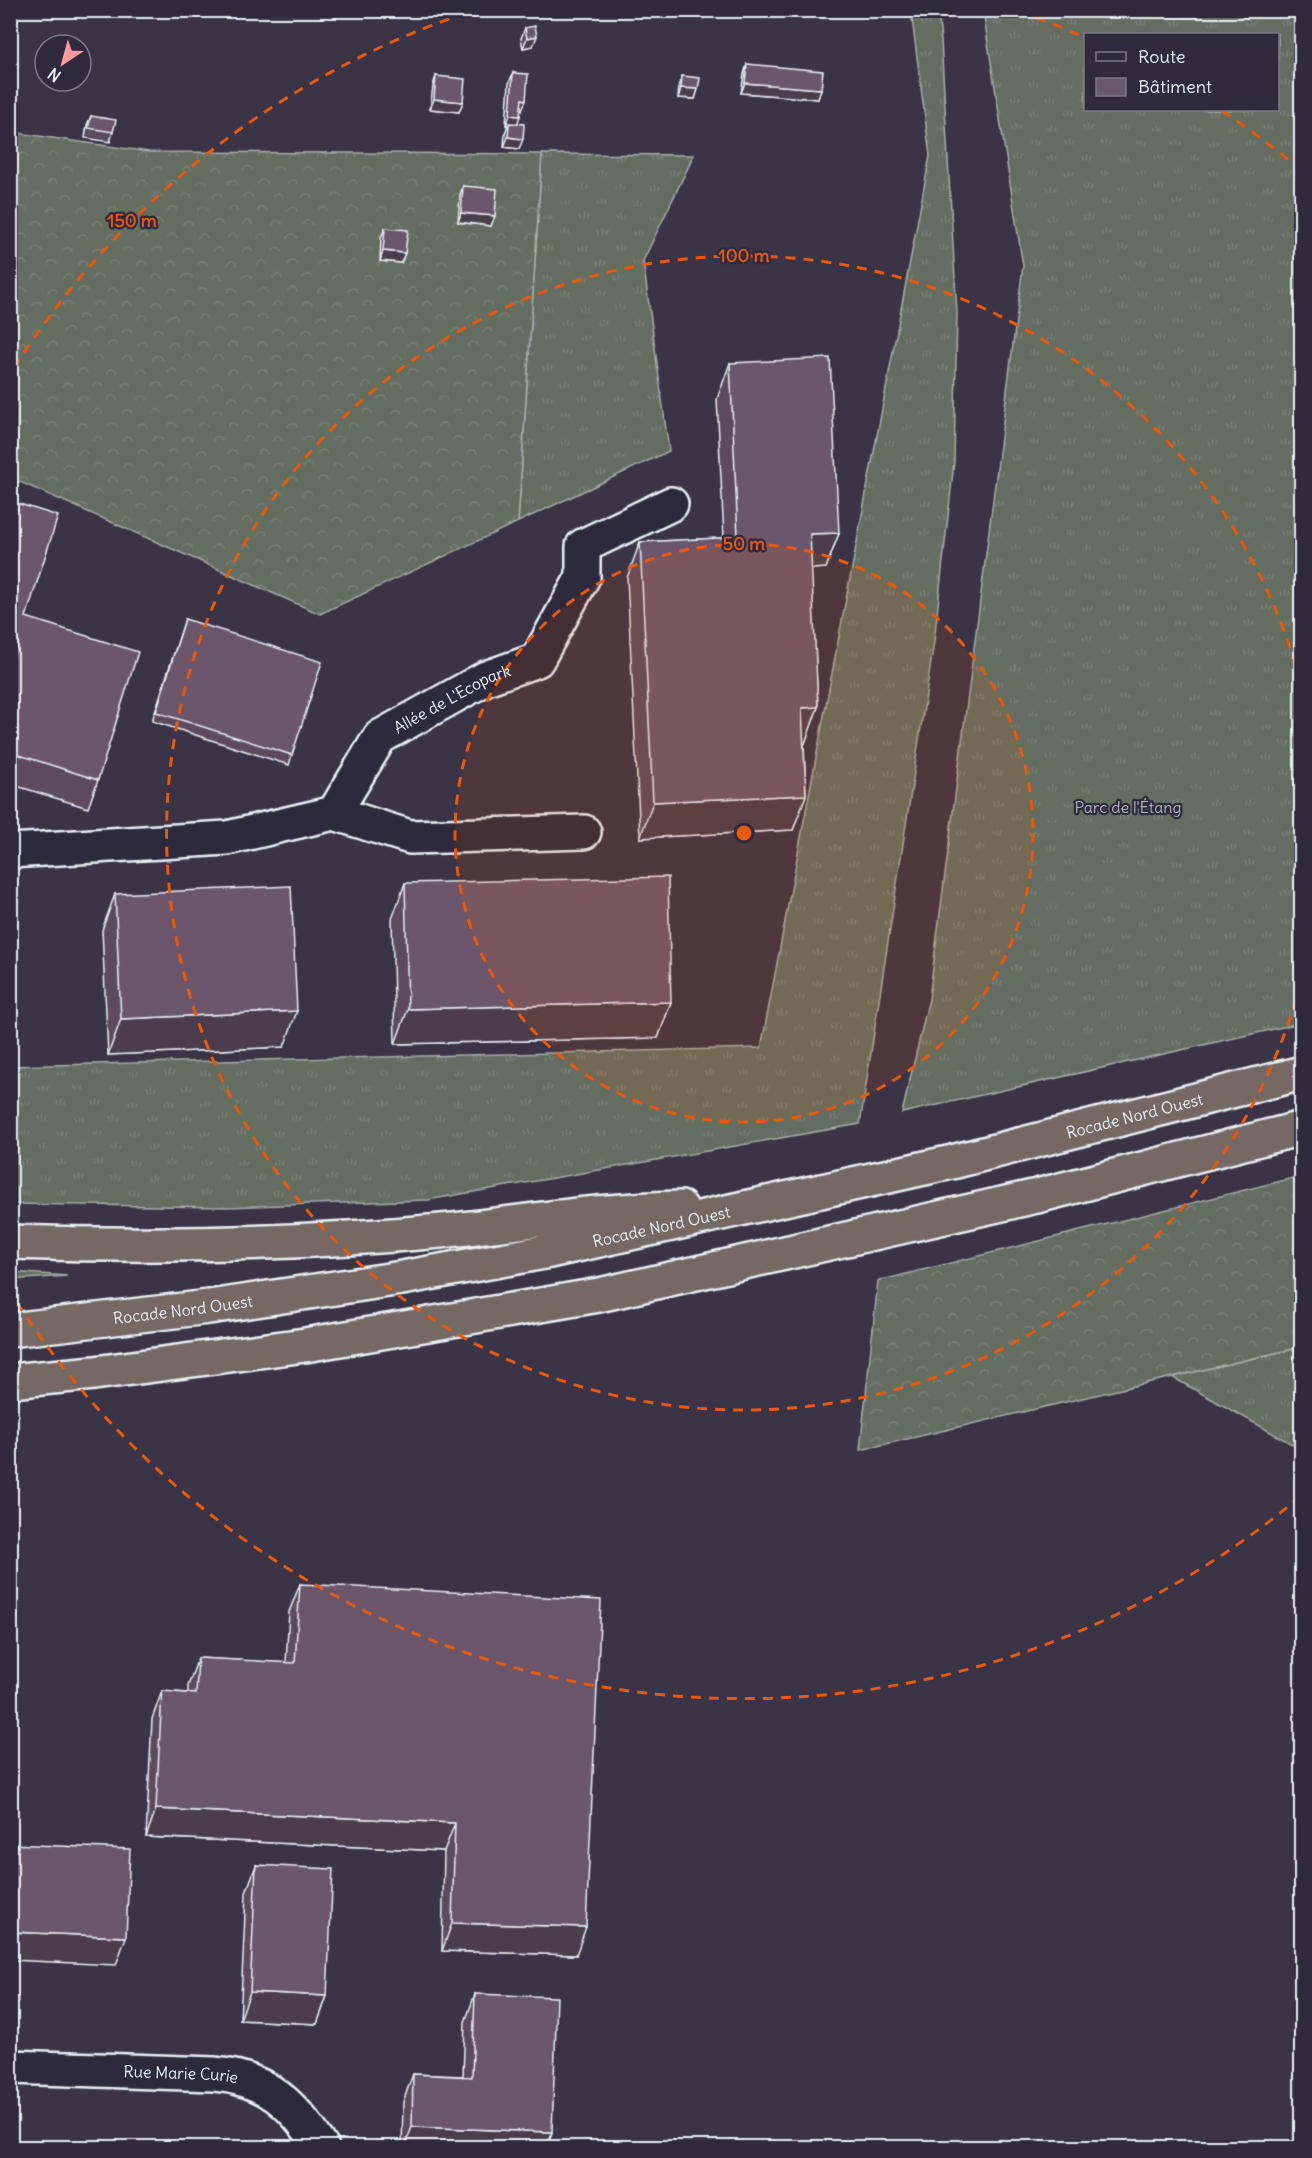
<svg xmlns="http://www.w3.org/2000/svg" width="1312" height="2158" font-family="Delius,sans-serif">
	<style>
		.grass { fill: url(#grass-tufts); stroke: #a6afac; stroke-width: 1.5; fill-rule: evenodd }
		.forest { fill: url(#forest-crowns); stroke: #a6afac; stroke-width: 1.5 }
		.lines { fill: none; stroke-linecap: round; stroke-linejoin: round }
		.street-casing { stroke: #e8f1f8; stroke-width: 38 }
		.highway-casing { stroke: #e8f1f8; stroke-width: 38 }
		.street { stroke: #2f2a3d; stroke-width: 33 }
		.highway { stroke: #766964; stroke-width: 33 }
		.wall { fill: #5d4b5d; stroke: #e8f1f8; stroke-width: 1.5 }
		.shaded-wall { fill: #4c3d4c; stroke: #e8f1f8; stroke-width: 1.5 }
		.building { fill: #6c576c; stroke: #e8f1f8; stroke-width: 1.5 }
		.ring { fill: none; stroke: #e8590c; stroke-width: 3; stroke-dasharray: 10 8 }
		.labels { text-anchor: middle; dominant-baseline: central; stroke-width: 4.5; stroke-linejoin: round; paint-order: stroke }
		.street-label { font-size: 16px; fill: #e8f1f8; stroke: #2f2a3d }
		.park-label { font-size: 16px; fill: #adb6b4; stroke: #2f2a3d }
		.centre { fill: #e8590c; stroke: #2f2a3d; stroke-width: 3 }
		.ring-label { font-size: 18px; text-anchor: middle; font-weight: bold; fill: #e8590c; stroke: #2f2a3d; stroke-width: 4.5; stroke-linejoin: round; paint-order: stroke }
	</style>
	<defs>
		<pattern id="grass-tufts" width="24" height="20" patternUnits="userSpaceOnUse" patternTransform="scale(1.5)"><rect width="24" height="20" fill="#646d61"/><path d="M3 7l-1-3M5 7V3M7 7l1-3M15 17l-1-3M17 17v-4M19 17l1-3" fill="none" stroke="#7a8278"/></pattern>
		<pattern id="forest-crowns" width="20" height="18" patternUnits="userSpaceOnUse" patternTransform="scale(1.5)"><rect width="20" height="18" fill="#646d61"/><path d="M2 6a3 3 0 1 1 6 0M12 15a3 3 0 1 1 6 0" fill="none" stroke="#7a8278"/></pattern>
	</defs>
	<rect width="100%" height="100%" fill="#3b3346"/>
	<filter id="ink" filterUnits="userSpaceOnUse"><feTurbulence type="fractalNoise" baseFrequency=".0167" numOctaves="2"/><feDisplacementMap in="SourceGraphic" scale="12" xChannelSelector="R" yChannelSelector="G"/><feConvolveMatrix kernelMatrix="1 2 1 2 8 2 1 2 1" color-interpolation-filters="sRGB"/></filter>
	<g filter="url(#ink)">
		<g class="grass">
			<polygon points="911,11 938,11 941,40 957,313 954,462 934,642 860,1124 428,1200 227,1207 11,1204 11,1066 761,1048 930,156"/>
			<path d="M983,11h318v1012l-399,90 27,-114 94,-733zM1278,34v76h-192v-76z"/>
			<polygon points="542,154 694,155 643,261 669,451 518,522"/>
			<polygon points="11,1272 67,1276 11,1280"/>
			<polygon points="1301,1347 1301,1449 1172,1377"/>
		</g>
		<g class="forest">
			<polygon points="11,132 149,152 542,154 518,522 320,614 11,478"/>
			<polygon points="1301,1176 1301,1347 860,1450 878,1281"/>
		</g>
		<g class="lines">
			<g class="street-casing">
				<g id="street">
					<polyline points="334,813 410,837 584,832"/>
					<path id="s1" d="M10,851l217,-13 107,-25 46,-76 106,-59 51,-18 46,-83v-31l88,-42"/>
					<path id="s2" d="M10,2067l204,7c53,4 80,31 108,74"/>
				</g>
			</g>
			<g class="highway-casing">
				<g id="highway">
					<path d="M10,1242c144,5 289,2 431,-11 81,-8 159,-22 240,-23"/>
					<path id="s3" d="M10,1330l199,-23 193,-29 148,-27 402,-89 350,-89"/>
					<polyline points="10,1381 94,1373 305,1345 599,1295 1037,1196 1302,1128"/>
				</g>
			</g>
			<use href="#street" class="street"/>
			<use href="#highway" class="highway"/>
		</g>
		<g class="wall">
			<polygon points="525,28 533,46 523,48 521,38"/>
			<polygon points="747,64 821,89 818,99 741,93 744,74"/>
			<polygon points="513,73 522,110 521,109 517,124 519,149 504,147 505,133 508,125 506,125 509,83"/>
			<polygon points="436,76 463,102 459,112 430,109 433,86"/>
			<polygon points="682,76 698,89 695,99 678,98 679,86"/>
			<polygon points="91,116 113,132 110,142 85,138 87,125"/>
			<polygon points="463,186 491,226 458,222 460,195"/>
			<polygon points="385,228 405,253 401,263 380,261 381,238"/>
			<polygon points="730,363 839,533 826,568 811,569 818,707 805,743 804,743 806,795 793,830 640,838 627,578 640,542 724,538 717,399"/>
			<polygon points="10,501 26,617 98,780 88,808 10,784"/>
			<polygon points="185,619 292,755 289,765 152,721"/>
			<polygon points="405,883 671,1002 658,1038 395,1044 392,919"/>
			<polygon points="115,894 284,1047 108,1055 102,930"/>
			<polygon points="300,1584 576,1955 442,1951 444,1851 146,1837 152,1719 162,1691 188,1693 188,1686 198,1658 286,1663 289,1612"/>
			<polygon points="256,1865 327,1996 317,2024 240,2020 246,1893"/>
			<polygon points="475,1994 552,2132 547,2148 402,2148 403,2102 413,2074 463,2076 465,2022"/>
		</g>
		<g class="shaded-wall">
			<polygon points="537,36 533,46 523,48 527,38"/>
			<polygon points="745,83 821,89 818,99 741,93"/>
			<polygon points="681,88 698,89 695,99 678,98"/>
			<polygon points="434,99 463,102 459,112 430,109"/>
			<polygon points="522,99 526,100 522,110 518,109"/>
			<polygon points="510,115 520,116 517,125 506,125"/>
			<polygon points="508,137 523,139 519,149 504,147"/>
			<polygon points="461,213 495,216 491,226 458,222"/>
			<polygon points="383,251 405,253 401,263 380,261"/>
			<polygon points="839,533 826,568 796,570 810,534"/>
			<polygon points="818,707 805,743 789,744 802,708"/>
			<polygon points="806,795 793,830 640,838 653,802"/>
			<polygon points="671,1002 658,1038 395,1044 408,1009"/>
			<polygon points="297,1011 284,1047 108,1055 121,1019"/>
			<polygon points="156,1809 455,1823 444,1851 146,1837"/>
			<polygon points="452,1923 586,1927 576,1955 442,1951"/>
			<polygon points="10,1932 126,1937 116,1965 10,1960"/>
			<polygon points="250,1992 327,1996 317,2024 240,2020"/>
			<polygon points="412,2127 552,2132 547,2148 404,2148"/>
		</g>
		<g class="building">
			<polygon points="535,26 537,36 527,38 525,28"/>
			<polygon points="747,64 823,71 821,89 745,83"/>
			<polygon points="513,73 528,74 526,100 522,99 520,116 510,115"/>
			<polygon points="436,76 465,79 463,102 434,99"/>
			<polygon points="682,76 700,78 698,89 681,88"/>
			<polygon points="91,116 116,120 113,132 88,128"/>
			<polygon points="509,123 524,124 523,139 508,137"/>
			<polygon points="463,186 497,189 495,216 461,213"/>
			<polygon points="385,228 408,230 405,253 383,251"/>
			<polygon points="830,358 839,533 810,534 818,707 802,708 806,795 653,802 640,542 738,537 730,363"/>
			<polygon points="10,501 58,516 26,617 138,652 98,780 10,752 10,666 18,644 10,641"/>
			<polygon points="185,619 322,662 292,755 156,712"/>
			<polygon points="668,877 671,1002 408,1009 405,883"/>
			<polygon points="291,886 297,1011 121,1019 115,894"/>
			<polygon points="300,1584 601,1600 586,1927 452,1923 455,1823 156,1809 162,1691 196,1694 198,1658 295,1663"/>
			<polygon points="10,1844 130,1849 126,1937 10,1932"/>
			<polygon points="256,1865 333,1869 327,1996 250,1992"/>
			<polygon points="475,1994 557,1997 552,2132 412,2127 413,2074 472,2077"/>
		</g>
	</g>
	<circle cx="744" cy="833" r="289" fill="#e8590c" fill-opacity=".12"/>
	<g class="ring">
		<circle cx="744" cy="833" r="289"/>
		<path d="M1301 982A577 577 0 1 1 1301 684"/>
		<path d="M1301 1496A866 866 0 0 1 14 1298M14 368A866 866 0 0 1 469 12M1019 12A866 866 0 0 1 1082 36M1222 111A866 866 0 0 1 1301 170"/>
	</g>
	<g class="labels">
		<g class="street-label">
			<text stroke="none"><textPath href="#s1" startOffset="498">Allée de L'Ecopark</textPath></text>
			<text stroke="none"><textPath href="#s3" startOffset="1146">Rocade Nord Ouest</textPath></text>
			<text stroke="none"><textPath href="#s3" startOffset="660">Rocade Nord Ouest</textPath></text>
			<text stroke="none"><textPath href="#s3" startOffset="174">Rocade Nord Ouest</textPath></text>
			<text stroke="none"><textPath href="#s2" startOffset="171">Rue Marie Curie</textPath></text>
		</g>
		<g class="park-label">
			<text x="1128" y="807">Parc de l'Étang</text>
		</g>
	</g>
	<circle cx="744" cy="833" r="9" class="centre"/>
	<g class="ring-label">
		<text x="132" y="227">150 m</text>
		<text x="744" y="262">100 m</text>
		<text x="744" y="550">50 m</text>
	</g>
	<rect width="1312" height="2158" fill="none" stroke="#2f2a3d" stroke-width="36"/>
	<rect x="18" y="18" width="1276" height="2122" fill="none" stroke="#e8f1f8" stroke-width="2" filter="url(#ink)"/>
	<rect x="1084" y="33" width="195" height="78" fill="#2f2a3d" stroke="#797a88" stroke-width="1.5"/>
	<rect x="1096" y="52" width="30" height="9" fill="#2f2a3d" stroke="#797a88" stroke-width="1.5"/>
	<text x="1138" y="63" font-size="18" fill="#e8f1f8">Route</text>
	<rect x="1096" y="78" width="30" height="18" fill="#6c576c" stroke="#797a88" stroke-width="1.5"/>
	<text x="1138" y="93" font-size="18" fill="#e8f1f8">Bâtiment</text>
	<g transform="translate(63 63) rotate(216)"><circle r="28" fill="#2f2a3d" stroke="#797a88" stroke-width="1.5"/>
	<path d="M0-4.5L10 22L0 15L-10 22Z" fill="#ff9aa2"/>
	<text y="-9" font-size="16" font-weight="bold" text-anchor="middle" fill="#e8f1f8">N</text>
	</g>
</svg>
